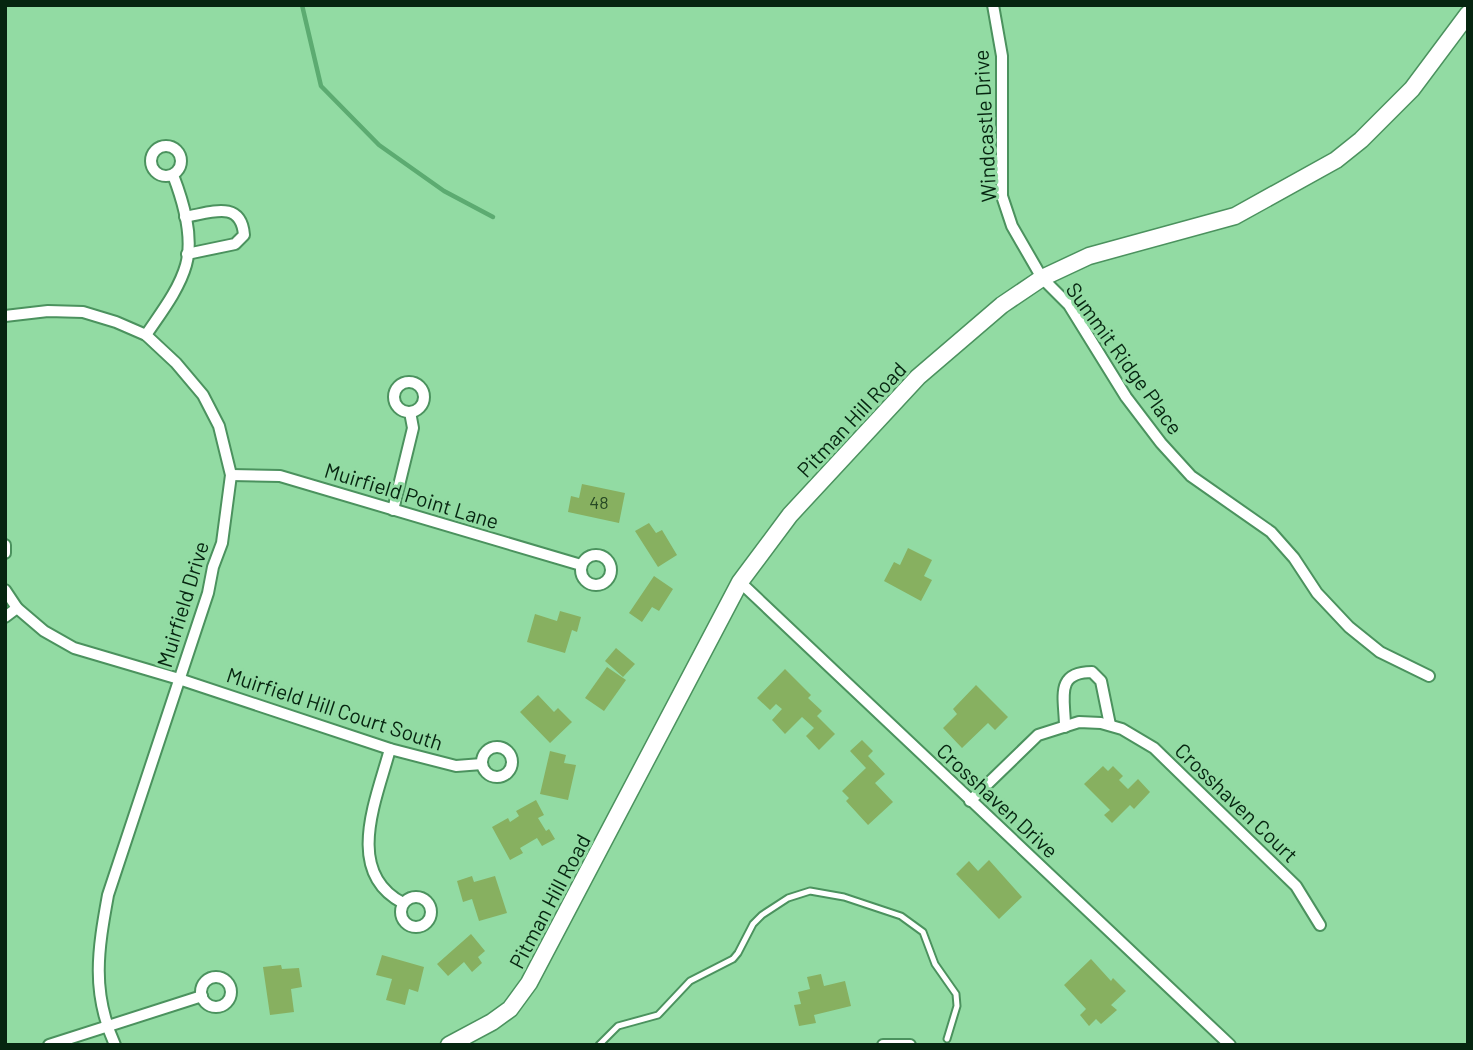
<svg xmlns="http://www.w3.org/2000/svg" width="1473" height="1050" font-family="Barlow,sans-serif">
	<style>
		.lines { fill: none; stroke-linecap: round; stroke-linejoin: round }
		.stream { stroke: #5cab71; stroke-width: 4.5 }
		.building { fill: #87b060 }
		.lane-casing { stroke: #4b925e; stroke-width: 9 }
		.street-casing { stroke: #4b925e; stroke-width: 14 }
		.secondary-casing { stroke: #4b925e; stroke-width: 19 }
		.lane { stroke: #fff; stroke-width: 5 }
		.street { stroke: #fff; stroke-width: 10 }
		.secondary { stroke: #fff; stroke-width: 16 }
		.labels { text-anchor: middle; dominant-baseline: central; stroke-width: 6; stroke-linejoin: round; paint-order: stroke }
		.number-label { font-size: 18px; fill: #264824 }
		.street-label { font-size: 21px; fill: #062510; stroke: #92dba3 }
	</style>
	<rect width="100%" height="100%" fill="#92dba3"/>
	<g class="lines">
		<polyline class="stream" points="302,5 321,86 379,145 444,191 493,217"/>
	</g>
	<g class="building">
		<polygon points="582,484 625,493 619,523 568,512 571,496 579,498"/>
		<polygon points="649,523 656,533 662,530 677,555 658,567 635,531"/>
		<polygon points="908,548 932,560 924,576 932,580 921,601 884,581 894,562 900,565"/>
		<polygon points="654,576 673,589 659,611 652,607 642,622 629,613"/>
		<polygon points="560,611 581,617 577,632 572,630 565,653 527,642 535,614 557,621"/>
		<polygon points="616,648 635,664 623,677 605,661"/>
		<polygon points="607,667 626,680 604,711 585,698"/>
		<polygon points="785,669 811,695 808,698 822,711 817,716 835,734 819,750 806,736 814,728 802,717 785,734 772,720 782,709 776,704 770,710 757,698"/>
		<polygon points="976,685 1008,717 995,730 988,723 962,748 943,728 957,714 953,709"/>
		<polygon points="538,695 554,712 558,708 572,722 550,743 520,712"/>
		<polygon points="862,740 873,751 868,756 885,774 875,783 893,802 868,825 846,801 849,798 842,791 866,768 850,751"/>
		<polygon points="550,751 566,755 564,763 576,765 568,800 540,794"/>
		<polygon points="1103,766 1108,771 1113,766 1123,776 1119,780 1128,789 1138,779 1150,792 1134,809 1130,805 1112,823 1104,815 1110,810 1084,784"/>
		<polygon points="536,800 544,815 538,818 546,831 549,829 555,839 542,846 537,838 520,848 523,853 510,860 492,827 508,818 510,822 519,816 516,811"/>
		<polygon points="989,860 1022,897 999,919 956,874 969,861 978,871"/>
		<polygon points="472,876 474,882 495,876 507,913 479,921 472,899 463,902 457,881"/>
		<polygon points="471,934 485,951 478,957 482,963 472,972 464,962 448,976 437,964"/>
		<polygon points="382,955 424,967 418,992 409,989 405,1005 386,1000 392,979 376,975"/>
		<polygon points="1091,959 1111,981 1113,978 1126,991 1111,1005 1117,1010 1101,1024 1096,1019 1089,1026 1080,1015 1086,1009 1064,985"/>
		<polygon points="281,965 282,969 299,968 302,987 291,989 294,1012 270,1015 263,967"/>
		<polygon points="821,974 824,986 845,981 851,1006 814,1015 816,1023 799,1026 794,1005 801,1004 798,992 810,989 807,977"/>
	</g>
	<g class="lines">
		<g class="lane-casing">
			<polyline id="lane" points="599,1045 618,1026 658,1015 690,981 733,959 738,953 753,924 762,915 788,898 810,891 844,897 901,916 923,932 935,964 956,994 957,1006 947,1039"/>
		</g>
		<g class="street-casing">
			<g id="street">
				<polyline points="993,5 1002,56 1002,196 1012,226 1042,278 1069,305 1126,397 1161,443 1191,476 1271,532 1294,558 1317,593 1349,627 1380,652 1429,676"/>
				<circle cx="166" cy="161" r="15"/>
				<path d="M185,217c25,-4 56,-18 59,18l-9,9 -48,10"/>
				<path d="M5,316l43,-5 35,1 33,10 30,13 30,28 27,32 16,31 12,49 -9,68 -9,24 -5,26 -100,302c-10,55 -17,97 7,150"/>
				<path d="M146,335c14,-21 33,-45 40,-70 8,-29 -3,-64 -13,-90"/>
				<circle cx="409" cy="397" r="15"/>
				<polyline points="231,475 280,476 581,565"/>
				<polyline points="393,510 413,428 410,412"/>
				<polyline points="5,545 5,553"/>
				<circle cx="596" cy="570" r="15"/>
				<polyline points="740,582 1230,1045"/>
				<polyline points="5,590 17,608 44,631 74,648 179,679 390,749 456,766 482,764"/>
				<polyline points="5,617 17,608"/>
				<path d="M1065,727c0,-28 -11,-55 27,-55l9,9 9,44"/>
				<circle cx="497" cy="762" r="15"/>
				<path d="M390,749c-13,49 -47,123 13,154"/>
				<polyline points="970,801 1038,735 1079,722 1101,723 1122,729 1154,748 1296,886 1320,925"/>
				<circle cx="416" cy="912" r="15"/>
				<circle cx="216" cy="992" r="15"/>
				<polyline points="49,1045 202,996"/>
				<polyline points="883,1045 910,1045"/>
			</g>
		</g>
		<g class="secondary-casing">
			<polyline id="secondary" points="449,1045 492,1022 510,1009 529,983 740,582 790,515 918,377 1002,305 1042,278 1089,256 1235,216 1336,160 1361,140 1412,89 1468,14"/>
		</g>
		<use href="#lane" class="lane"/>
		<use href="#street" class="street"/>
		<use href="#secondary" class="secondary"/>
	</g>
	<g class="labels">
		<g class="number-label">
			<text x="599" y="502">48</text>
		</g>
		<g class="street-label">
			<text transform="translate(984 126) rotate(-93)">Windcastle Drive</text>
			<text transform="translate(1125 358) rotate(54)">Summit Ridge Place</text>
			<text transform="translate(851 419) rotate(-47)">Pitman Hill Road</text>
			<text transform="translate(412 495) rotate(17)">Muirfield Point Lane</text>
			<text transform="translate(182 604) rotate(-73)">Muirfield Drive</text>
			<text transform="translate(335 708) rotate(18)">Muirfield Hill Court South</text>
			<text transform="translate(998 800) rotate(43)">Crosshaven Drive</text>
			<text transform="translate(1237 802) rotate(44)">Crosshaven Court</text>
			<text transform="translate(549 901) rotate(-62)">Pitman Hill Road</text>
		</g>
	</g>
	<rect width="1473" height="1050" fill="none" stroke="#062510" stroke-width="14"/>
</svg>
